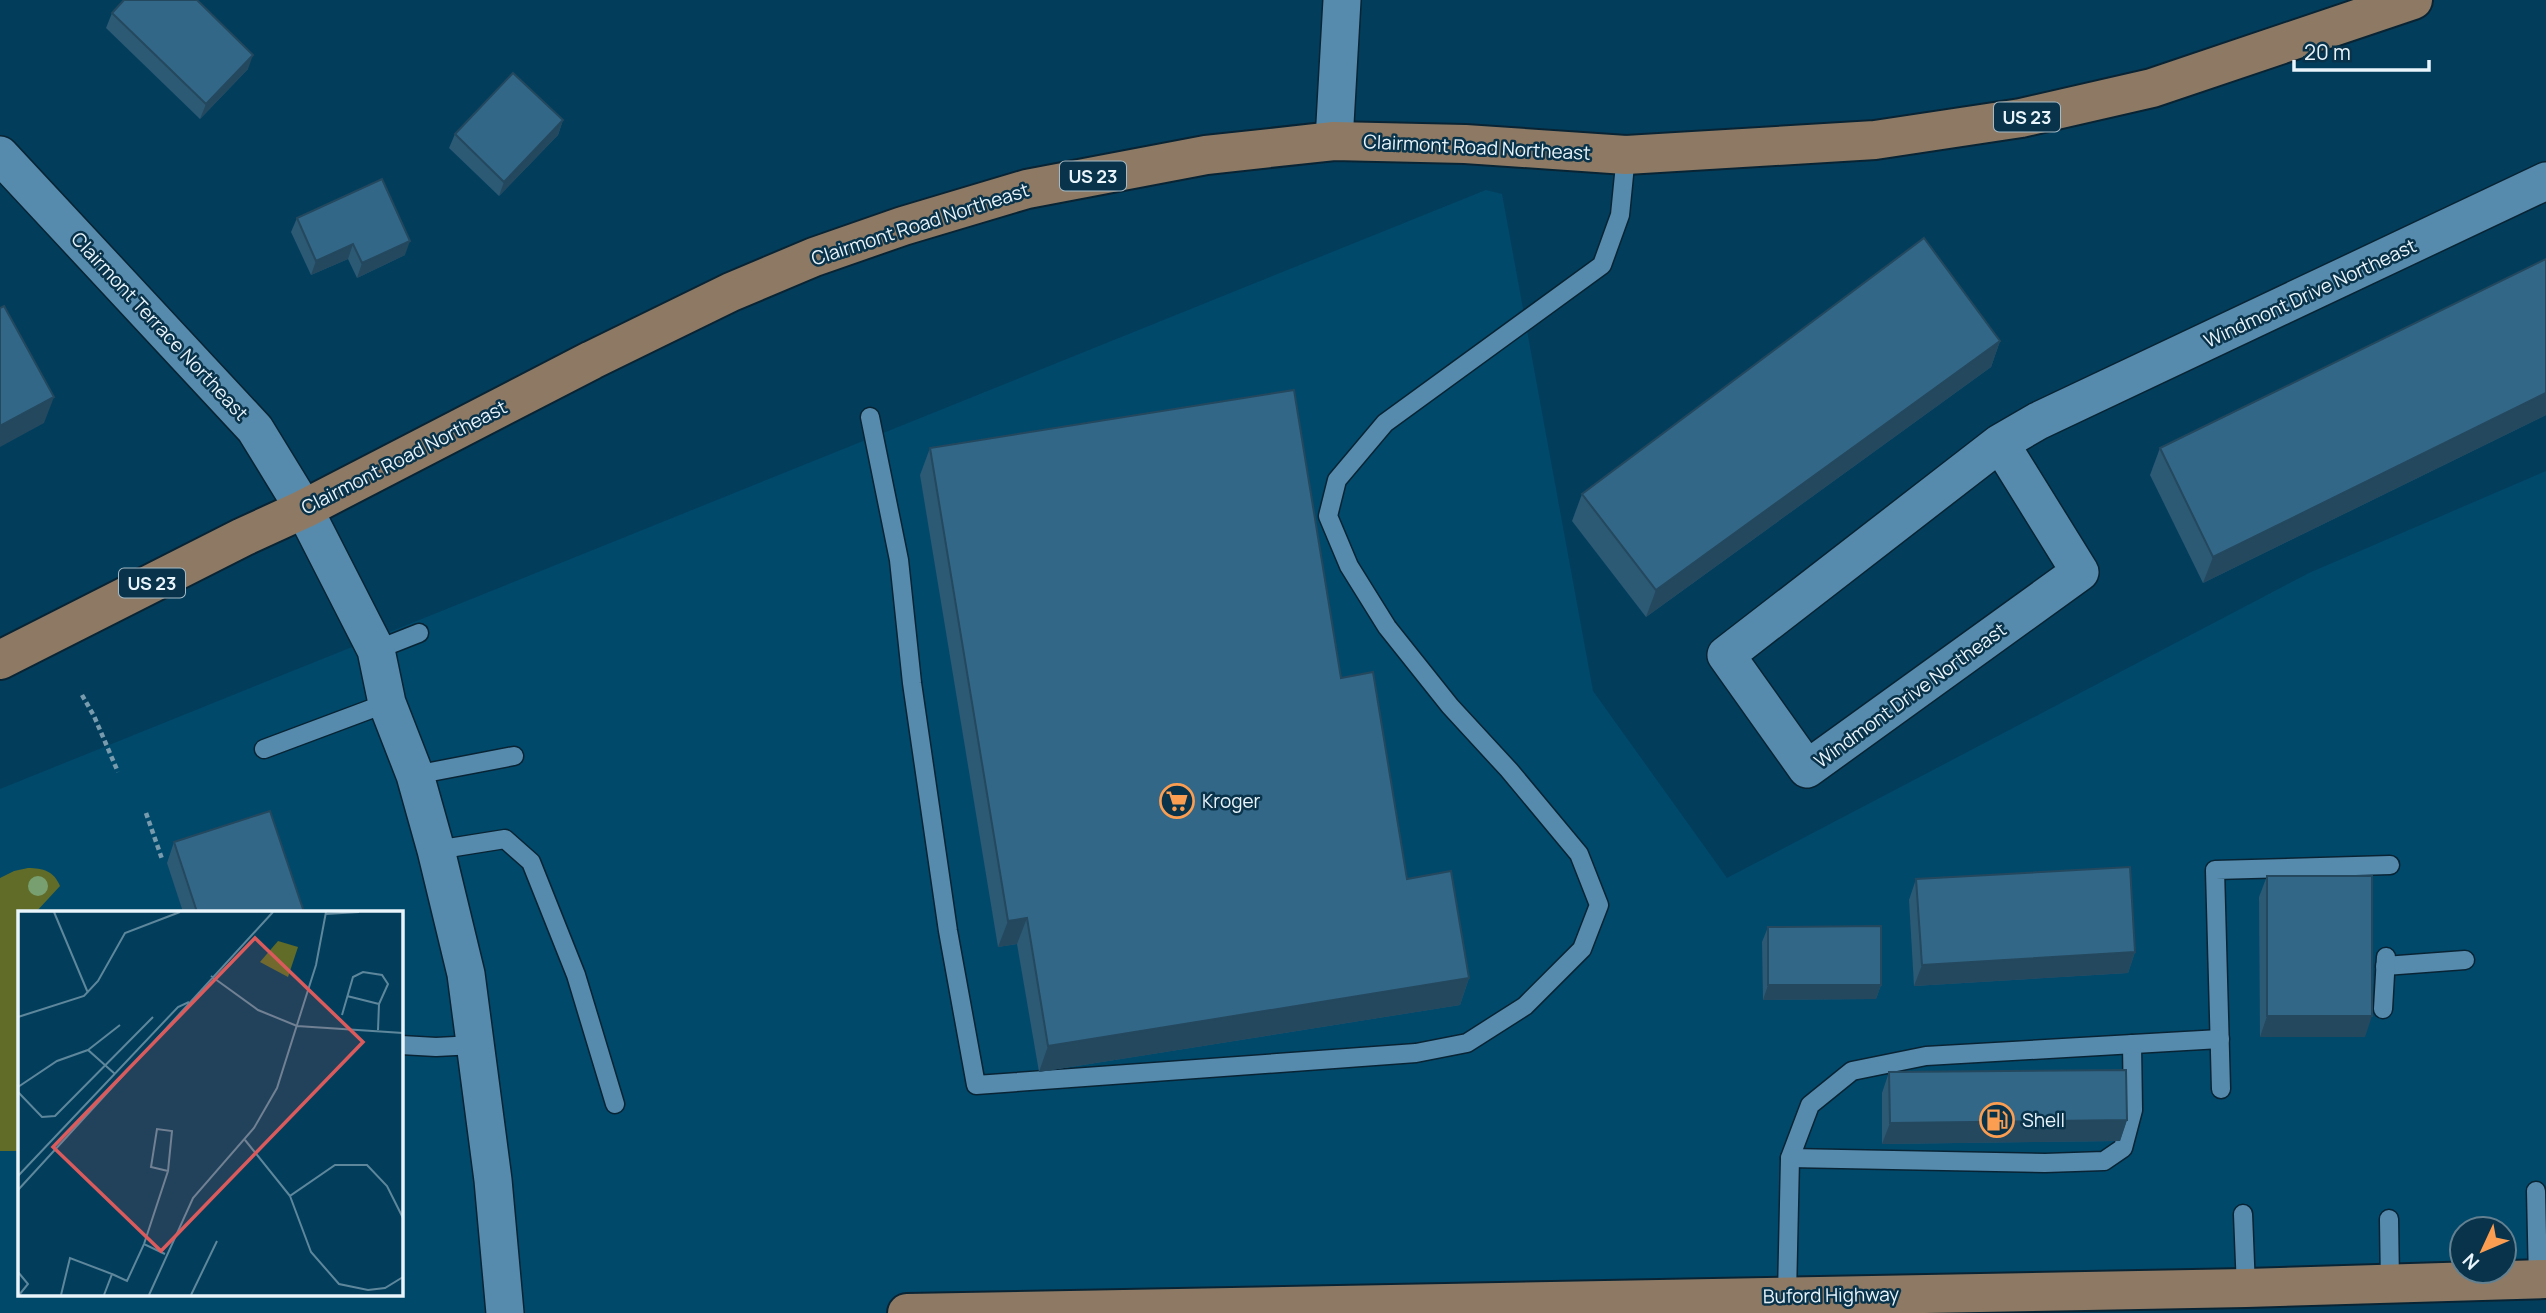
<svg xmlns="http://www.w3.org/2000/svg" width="2546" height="1313" font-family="Manrope,sans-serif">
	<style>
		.built { fill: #00496b; fill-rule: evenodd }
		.green { fill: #606c27 }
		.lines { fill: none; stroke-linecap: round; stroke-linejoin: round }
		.lane-casing { stroke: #082434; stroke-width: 21 }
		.street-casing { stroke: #082434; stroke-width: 40 }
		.primary-casing { stroke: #082434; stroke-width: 42 }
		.path { stroke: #789bad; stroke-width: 4.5; stroke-dasharray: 5 3.5; stroke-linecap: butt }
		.lane { stroke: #578bad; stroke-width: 18 }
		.street { stroke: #578bad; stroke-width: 37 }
		.primary { stroke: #8e7a64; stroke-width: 38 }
		.tree { fill: #789f70 }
		.wall { fill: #2c5974 }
		.shaded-wall { fill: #24485e }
		.building { fill: #336787; stroke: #24485e; stroke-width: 2 }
		.labels { text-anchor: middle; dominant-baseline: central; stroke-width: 5; stroke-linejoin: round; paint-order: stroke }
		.shield { fill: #09334a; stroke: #a6bac6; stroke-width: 2 }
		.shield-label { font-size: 18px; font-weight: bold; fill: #e9f4fb }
		.street-label { font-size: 19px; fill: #e9f4fb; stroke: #09334a }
		.poi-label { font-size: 19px; fill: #e9f4fb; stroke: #09334a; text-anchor: start }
		.inset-road { fill: none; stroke: #5e879c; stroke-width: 2 }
		.view { fill: #db5b5d; fill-opacity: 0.15; stroke: #db5b5d; stroke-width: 3.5 }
		.inset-edge { fill: none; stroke: #e9f4fb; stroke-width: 3.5 }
	</style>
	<rect width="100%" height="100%" fill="#023e5c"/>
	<path class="built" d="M1486,190l16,4 91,497 134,187 582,-305 237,-102v797l-570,45h-1976v-524zM19,912h382v382h-382zM2462,1229h42v42h-42z"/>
	<path class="green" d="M28,868c15,0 26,3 32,18l-24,26h-17v239h-19v-273l14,-7z"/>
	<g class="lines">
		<g class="lane-casing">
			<g id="lane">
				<polyline points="870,417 899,560 912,683 948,931 976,1085 1416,1053 1467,1043 1525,1006 1582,949 1599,905 1579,854 1509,770 1450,706 1387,627 1349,566 1328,516 1337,480 1385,423 1602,265 1620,215 1626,155"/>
				<polyline points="376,650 419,633"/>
				<polyline points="264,749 387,703"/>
				<polyline points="415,775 514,756"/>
				<polyline points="436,850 505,839 531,862 576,975 615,1104"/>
				<polyline points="2385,966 2465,960"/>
				<polyline points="2383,1009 2386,957"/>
				<polyline points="401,1045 436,1047 475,1045"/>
				<polyline points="2221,1089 2215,870 2390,865"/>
				<polyline points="1790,1158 2045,1163 2104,1161 2123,1148 2133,1110 2132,1044"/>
				<polyline points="2536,1191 2538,1280"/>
				<polyline points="2243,1214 2246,1288"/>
				<polyline points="2389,1219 2390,1283"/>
				<polyline points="1787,1295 1790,1158 1810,1105 1852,1071 1926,1056 2220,1039"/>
			</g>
		</g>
		<g class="street-casing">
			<g id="street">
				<polyline points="1334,141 1342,0"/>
				<polyline points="0,155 255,429 304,509 376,650 387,703 415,775 436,850 466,974 493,1180 505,1313"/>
				<polyline points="2000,443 2080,572 1807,769 1726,655 2000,443 2038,421 2546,181"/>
			</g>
		</g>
		<g class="primary-casing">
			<g id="primary">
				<polyline points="0,660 243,537 304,509 592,360 731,292 814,257 903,226 1027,189 1206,155 1334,141 1465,144 1626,155 1875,140 2021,118 2152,88 2413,0"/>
				<polyline points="907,1313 2246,1288 2546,1279"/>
			</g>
		</g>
		<g class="path">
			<polyline points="82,695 94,716 118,772"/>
			<polyline points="146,813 162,859"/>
		</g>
		<use href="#lane" class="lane"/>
		<use href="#street" class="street"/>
		<use href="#primary" class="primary"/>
	</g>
	<circle class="tree" cx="38" cy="886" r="10"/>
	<g class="wall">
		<polygon points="112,13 248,69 200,119 106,28"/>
		<polygon points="563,120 558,135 499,196 449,148 455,134"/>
		<polygon points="297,218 405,255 357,278 348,259 311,275 291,232"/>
		<polygon points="2546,259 2546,415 2203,583 2150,475 2160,448"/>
		<polygon points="2000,341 1991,367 1646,617 1572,521 1582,494"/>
		<polygon points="930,448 1341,678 1407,879 1469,978 1460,1005 1039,1072 1017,944 998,947 920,475"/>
		<polygon points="174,842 304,912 183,912 167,863"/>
		<polygon points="2267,876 2365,1037 2260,1037 2259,897"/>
		<polygon points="1916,879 2135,952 2128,973 1914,986 1909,900"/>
		<polygon points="1768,927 1881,985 1876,999 1763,1000 1762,942"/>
		<polygon points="1889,1072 2127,1120 2120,1141 1882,1144 1882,1093"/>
	</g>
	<g class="shaded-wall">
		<polygon points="253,55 248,69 200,119 206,104"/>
		<polygon points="563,120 558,135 499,196 504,182"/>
		<polygon points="410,241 405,255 357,278 362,263"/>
		<polygon points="353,244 348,259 311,275 316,261"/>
		<polygon points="2000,341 1991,367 1646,617 1656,590"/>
		<polygon points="2546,393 2546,415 2203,583 2213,557"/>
		<polygon points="54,397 44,423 0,447 0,426"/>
		<polygon points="1027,918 1017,944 998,947 1008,921"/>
		<polygon points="2135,952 2128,973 1914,986 1922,965"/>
		<polygon points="1469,978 1460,1005 1039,1072 1048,1046"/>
		<polygon points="1768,985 1881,985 1876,999 1763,1000"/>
		<polygon points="2267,1016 2372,1016 2365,1037 2260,1037"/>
		<polygon points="2127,1120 2120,1141 1882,1144 1890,1123"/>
	</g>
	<g class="building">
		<polygon points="124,0 197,0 253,55 206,104 112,13"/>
		<polygon points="513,73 563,120 504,182 455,134"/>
		<polygon points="382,179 410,241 362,263 353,244 316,261 297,218"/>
		<polygon points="1924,238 2000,341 1656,590 1582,494"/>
		<polygon points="2546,259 2546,393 2213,557 2160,448"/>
		<polygon points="4,306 54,397 0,426 0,308"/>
		<polygon points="1294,390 1341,678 1373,672 1407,879 1451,871 1469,978 1048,1046 1027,918 1008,921 930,448"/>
		<polygon points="270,811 304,912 197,912 174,842"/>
		<polygon points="2130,867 2135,952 1922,965 1916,879"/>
		<rect x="2267" y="876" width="105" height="140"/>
		<polygon points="1881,926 1881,985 1768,985 1768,927"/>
		<polygon points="2126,1070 2127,1120 1890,1123 1889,1072"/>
	</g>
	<defs>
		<g id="supermarket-ring" transform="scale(1.75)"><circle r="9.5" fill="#09334a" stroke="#fb9e51" stroke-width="1.5"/><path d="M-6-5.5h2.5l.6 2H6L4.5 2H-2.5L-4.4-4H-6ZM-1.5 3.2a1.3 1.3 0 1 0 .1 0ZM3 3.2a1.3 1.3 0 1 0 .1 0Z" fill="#fb9e51"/></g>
		<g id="fuel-ring" transform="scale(1.75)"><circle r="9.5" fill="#09334a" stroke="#fb9e51" stroke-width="1.5"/><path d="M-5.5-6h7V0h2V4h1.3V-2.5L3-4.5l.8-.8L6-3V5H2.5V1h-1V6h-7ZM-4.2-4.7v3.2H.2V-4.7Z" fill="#fb9e51"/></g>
	</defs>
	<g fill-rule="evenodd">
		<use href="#supermarket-ring" x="1177" y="801"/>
		<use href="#fuel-ring" x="1997" y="1120"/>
	</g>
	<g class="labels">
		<g class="shield">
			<rect x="1994" y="102.5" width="66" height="29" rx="5"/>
			<rect x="1060" y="161.5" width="66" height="29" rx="5"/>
			<rect x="119" y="568.5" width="66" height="29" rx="5"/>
		</g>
		<g class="shield-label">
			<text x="2027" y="117">US 23</text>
			<text x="1093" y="176">US 23</text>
			<text x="152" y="583">US 23</text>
		</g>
		<g class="street-label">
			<text transform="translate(1477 147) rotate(3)">Clairmont Road Northeast</text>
			<text transform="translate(920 224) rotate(-18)">Clairmont Road Northeast</text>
			<text transform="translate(2310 293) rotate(-25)">Windmont Drive Northeast</text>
			<text transform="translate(160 326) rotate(47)">Clairmont Terrace Northeast</text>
			<text transform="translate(404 457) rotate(-27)">Clairmont Road Northeast</text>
			<text transform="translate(1910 695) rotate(-36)">Windmont Drive Northeast</text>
			<text transform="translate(1831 1295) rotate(-1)">Buford Highway</text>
		</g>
		<g class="poi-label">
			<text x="1202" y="801">Kroger</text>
			<text x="2022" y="1120">Shell</text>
		</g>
	</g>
	<g transform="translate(18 911)">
		<rect width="385" height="385" fill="#023e5c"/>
		<path d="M260,30l20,6 -10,30 -28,-15z" fill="#606c27"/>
		<path class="inset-road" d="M36,1l34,81M308,3l33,-2M193,65l47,34 39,16 106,7M329,85l32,8M324,104l11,-38 10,-5 19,3 6,9 -9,20 -1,26M0,106l66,-21 14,-15 27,-48 55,-21M70,139l32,-25M0,176l39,-26 31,-11 27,24M0,181l24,25 13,-1 98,-99M227,229l45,56M0,265l160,-169 11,-5M0,279l255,-278M385,307l-16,-32 -20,-21h-32l-45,31 21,56 28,32 29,6 17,-2 18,-11M126,333l24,-73 4,-40 -15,-2 -6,38 17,4M0,361l10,12 -9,11M94,363l15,7 17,-37 21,10M43,384l9,-37 42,16 -8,21M131,384l44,-97 61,-70 23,-40 39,-123 10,-53M173,384l26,-54"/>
		<path class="view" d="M237,27l108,104 -202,209 -108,-104z"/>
		<rect width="385" height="385" class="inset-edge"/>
	</g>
	<g transform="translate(2483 1250) rotate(226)"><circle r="33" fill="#09334a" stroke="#638091" stroke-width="2"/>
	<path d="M0-5L12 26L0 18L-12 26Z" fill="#fb9e51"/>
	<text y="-10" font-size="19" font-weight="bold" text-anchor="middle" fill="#e9f4fb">N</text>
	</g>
	<path d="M2294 60v10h135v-10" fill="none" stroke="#e9f4fb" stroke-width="3.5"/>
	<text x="2304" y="60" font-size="21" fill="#e9f4fb" stroke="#09334a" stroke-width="5" paint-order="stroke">20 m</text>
</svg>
